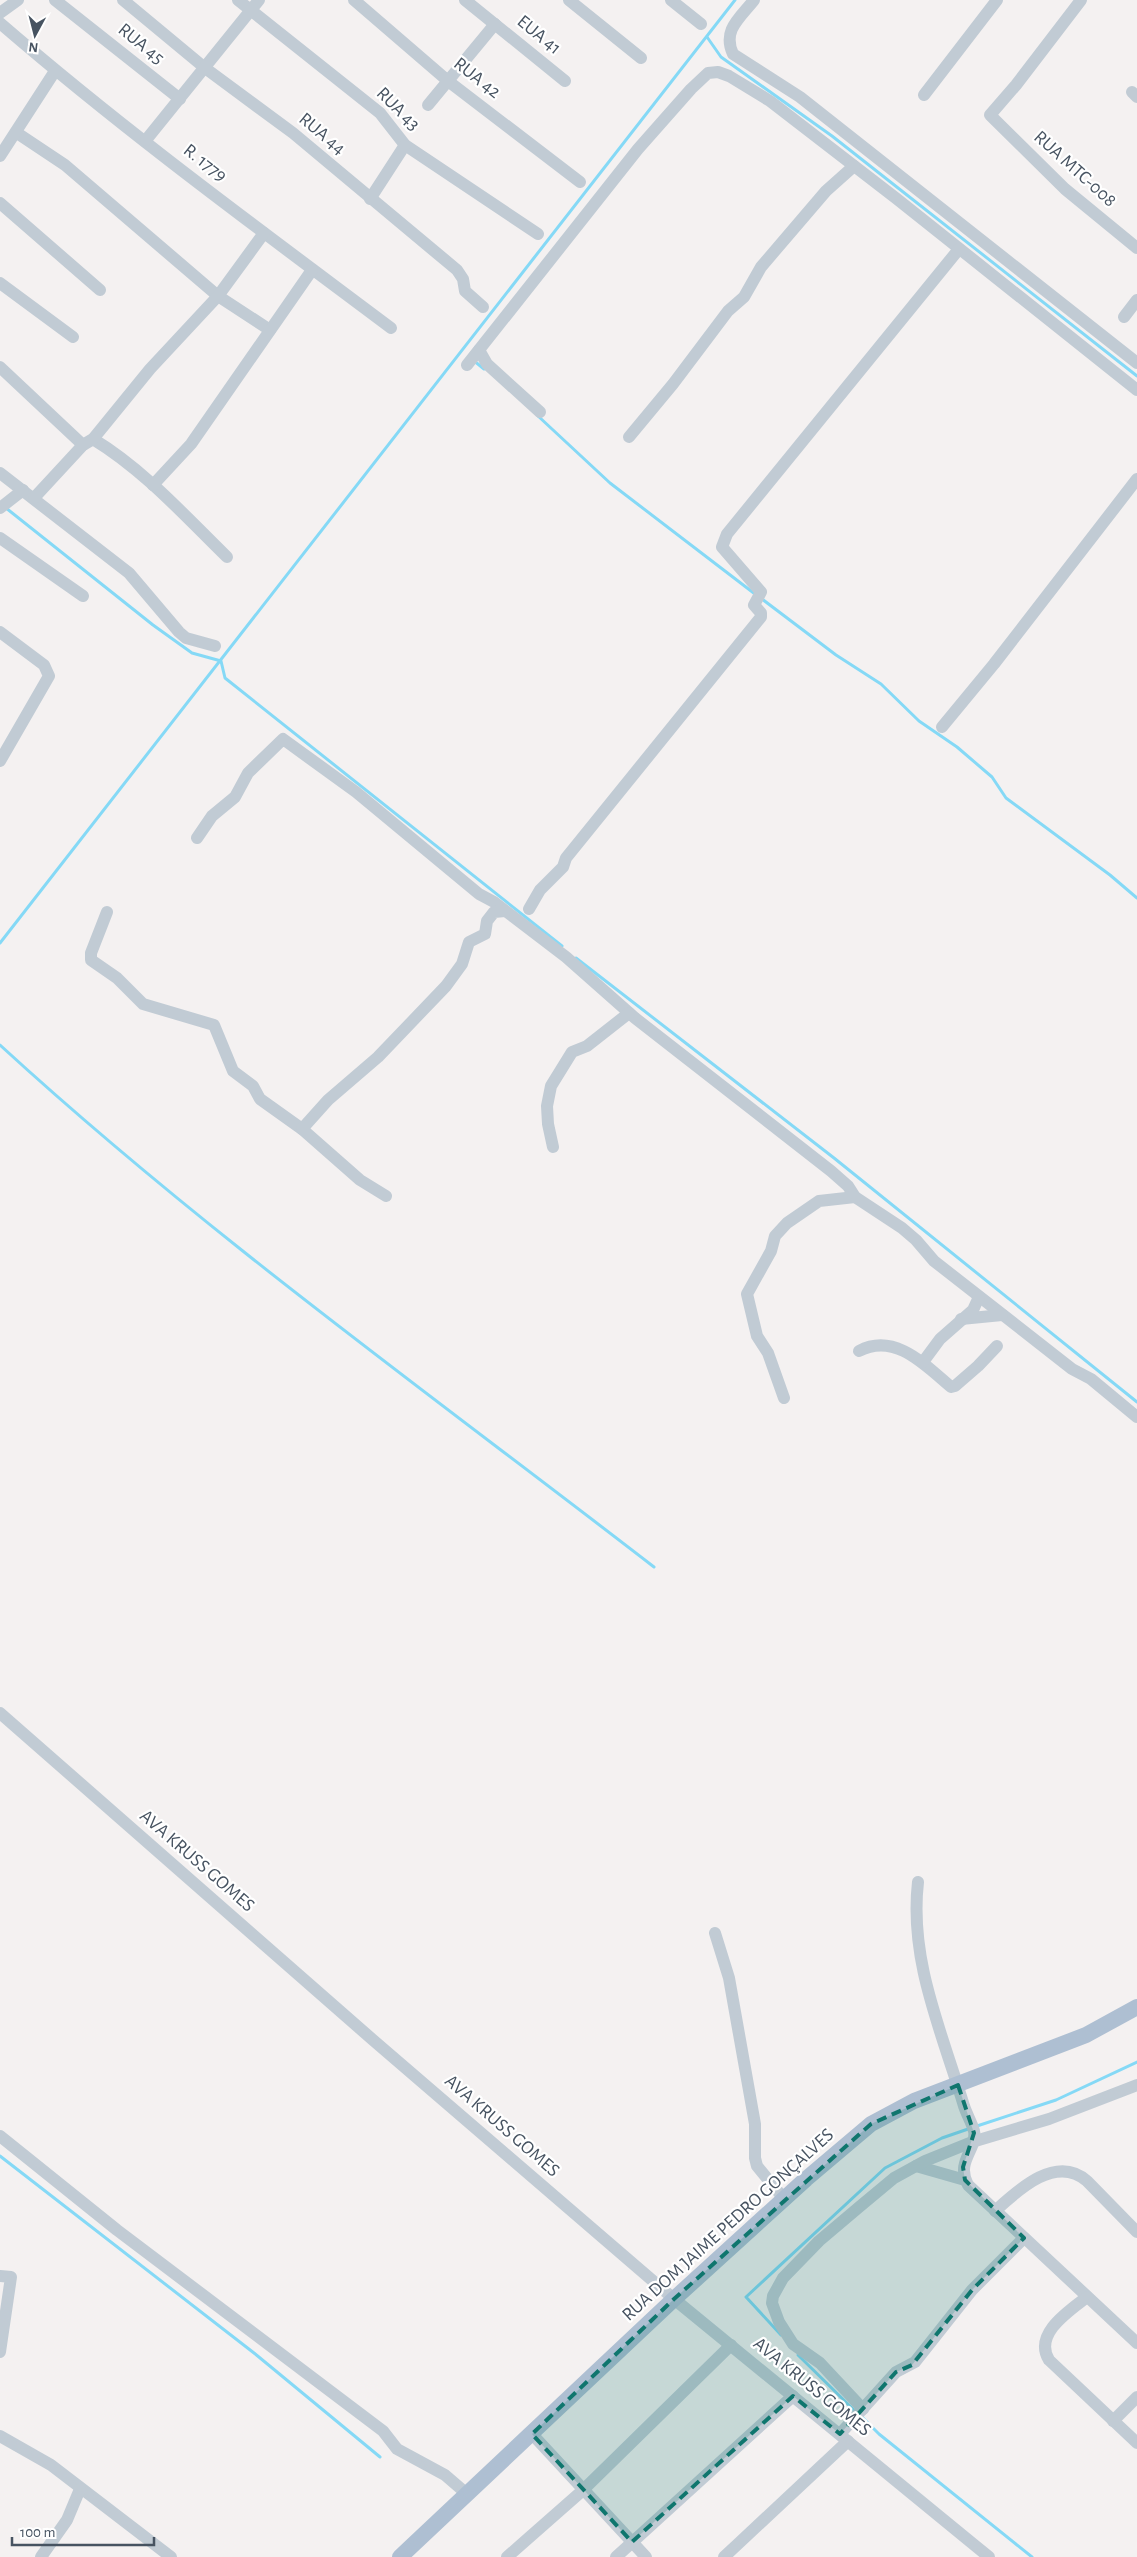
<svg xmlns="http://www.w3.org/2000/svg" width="1137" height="2557" font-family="'Alegreya Sans',sans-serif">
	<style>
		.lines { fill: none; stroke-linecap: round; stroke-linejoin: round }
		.stream { stroke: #85d9f6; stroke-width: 3 }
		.minor { stroke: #c1cbd4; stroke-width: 12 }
		.major { stroke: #aebfd2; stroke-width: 16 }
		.marked { fill: #0f766e; fill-opacity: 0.2; stroke: #0f766e; stroke-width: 4; stroke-dasharray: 10 6; stroke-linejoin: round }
		.labels { text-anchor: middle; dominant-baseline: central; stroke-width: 4.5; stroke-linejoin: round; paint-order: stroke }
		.street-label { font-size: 19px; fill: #475361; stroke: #fff }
	</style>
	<rect width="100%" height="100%" fill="#f4f1f1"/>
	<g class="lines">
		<g class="stream">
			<polyline points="707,37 721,57 832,136 1137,376"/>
			<polyline points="473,360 484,369"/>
			<polyline points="538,416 610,483 755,594"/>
			<polyline points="6,508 153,625 192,653 221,661 225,678 562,946"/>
			<polyline points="762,599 836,655 881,684 919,721 957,747 992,777 1006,798 1110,875 1137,898"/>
			<polyline points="0,943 735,0"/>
			<polyline points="576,958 834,1158 1137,1402"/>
			<path d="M0,1045c206,189 433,351 654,522"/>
			<polyline points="977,2126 1056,2100 1137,2062"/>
			<polyline points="0,2156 254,2353 380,2457"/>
			<polyline points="781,2335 746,2297 885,2168 942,2138 971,2128"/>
			<polyline points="798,2355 856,2412"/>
			<polyline points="861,2416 879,2434 1032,2557"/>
		</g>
		<g class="minor">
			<polyline points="55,0 180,99"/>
			<polyline points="123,0 205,68 293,133 457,270 463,279 465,291 483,307"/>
			<polyline points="238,0 380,113 405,145 538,234"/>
			<polyline points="354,0 448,81 580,182"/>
			<polyline points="465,0 565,81"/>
			<polyline points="569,0 641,58"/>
			<polyline points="671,0 701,24"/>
			<path d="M754,0c-14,18 -32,30 -21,54l67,43 337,266"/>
			<polyline points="1081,0 1016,85 990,115 1065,189 1137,248"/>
			<polyline points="0,13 18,0"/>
			<path d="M0,23c125,108 259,206 391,305"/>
			<polyline points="1132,92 1137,97"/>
			<polyline points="924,95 997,0"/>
			<polyline points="428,105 495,24"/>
			<polyline points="17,133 65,165 218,296 270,330"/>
			<polyline points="146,140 259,0"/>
			<polyline points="0,156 55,71"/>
			<polyline points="370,199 405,145"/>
			<polyline points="0,203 100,290"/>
			<polyline points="0,283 73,337"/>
			<polyline points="1124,317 1137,300"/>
			<polyline points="479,350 487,364 540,412"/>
			<polyline points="467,365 638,149 691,89 708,73 718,72 729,76 770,101 897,199 1137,390"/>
			<polyline points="0,367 83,445"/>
			<polyline points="629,437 673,384 728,311 744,297 761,267 826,191 854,166"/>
			<path d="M93,439c51,31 92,77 134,118"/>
			<polyline points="0,473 129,573 179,632 186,638 215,646"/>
			<polyline points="153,485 191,444 312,270"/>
			<polyline points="34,498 83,445 93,439 150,369 218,296 264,233"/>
			<polyline points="0,508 23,490"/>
			<polyline points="0,538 83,596"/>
			<polyline points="0,632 44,665 49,676 0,761"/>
			<polyline points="942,727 994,664 1137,479"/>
			<polyline points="197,838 212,816 235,797 248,773 283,739 356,792 479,894 494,902 566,957 635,1018 831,1171 848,1186 855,1197 902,1228 916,1240 934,1261 1072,1369 1091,1379 1137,1417"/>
			<polyline points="529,909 540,890 563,867 566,858 761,617 761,613 754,605 761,592 722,547 727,534 959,249"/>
			<polyline points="107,912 91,953 91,960 117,978 143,1004 214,1025 233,1071 253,1086 260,1099 302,1129"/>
			<polyline points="553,1147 548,1124 547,1106 551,1086 572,1052 587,1046 629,1013"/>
			<polyline points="386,1196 360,1180 302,1129 328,1100 378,1057 446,986 462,964 469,942 485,934 487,921 494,912 505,911"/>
			<polyline points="961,1319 1002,1315"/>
			<path d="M859,1351c36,-19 66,14 92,36l4,-1 23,-20 19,-20"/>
			<polyline points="923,1362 940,1339 973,1310 979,1297"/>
			<polyline points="784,1398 768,1353 757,1336 747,1294 771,1251 775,1236 787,1223 819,1201 855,1197"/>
			<polyline points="0,1713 373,2040 674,2299 989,2557"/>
			<path d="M918,1882c-9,79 24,150 46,224 3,9 8,17 10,25 4,18 -19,30 -6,54l169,158"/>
			<polyline points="715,1933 729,1978 755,2124 755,2158 757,2166 785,2200"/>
			<polyline points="0,2136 117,2230 383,2431 397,2449 445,2475 467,2494"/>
			<polyline points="916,2166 965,2180"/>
			<path d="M995,2211c23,-21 61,-57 92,-30l50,51"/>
			<polyline points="0,2276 11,2277 0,2352"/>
			<path d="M1087,2297c-18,14 -54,37 -38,63l88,83"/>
			<polyline points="863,2409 820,2363 793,2344 779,2322 772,2303 773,2296 783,2278 819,2241 858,2208 894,2178 925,2161 972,2142 1049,2119 1137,2085"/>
			<polyline points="1113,2421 1137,2397"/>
			<polyline points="532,2434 646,2557"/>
			<polyline points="840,2434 896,2372 915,2362 972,2290 1024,2238"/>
			<polyline points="0,2436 51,2465 171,2557"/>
			<polyline points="41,2557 67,2520 80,2489"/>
			<polyline points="507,2557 582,2491 731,2345"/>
			<polyline points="616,2557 793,2396"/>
			<polyline points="724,2557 848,2441"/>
		</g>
		<polyline class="major" points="400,2557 674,2299 806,2179 871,2124 914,2101 1086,2035 1137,2007"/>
	</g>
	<path class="marked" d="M958,2085l16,48 -11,34 2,13 59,58 -52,52 -60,75 -16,7 -56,62 -47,-38 -161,146 -100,-108 142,-135 197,-175z"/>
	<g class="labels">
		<g class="street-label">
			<text transform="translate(539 35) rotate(39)">EUA 41</text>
			<text transform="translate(141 44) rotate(39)">RUA 45</text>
			<text transform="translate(477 78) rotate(38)">RUA 42</text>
			<text transform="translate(398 109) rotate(45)">RUA 43</text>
			<text transform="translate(322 134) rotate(40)">RUA 44</text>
			<text transform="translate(205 163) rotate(38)">R. 1779</text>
			<text transform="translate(1075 169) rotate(42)">RUA MTC-008</text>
			<text transform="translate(197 1861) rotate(41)">AVA KRUSS GOMES</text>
			<text transform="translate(502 2126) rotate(41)">AVA KRUSS GOMES</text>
			<text transform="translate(728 2225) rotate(-42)">RUA DOM JAIME PEDRO GONÇALVES</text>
			<text transform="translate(812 2387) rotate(39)">AVA KRUSS GOMES</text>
		</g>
	</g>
	<g transform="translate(35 35) rotate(187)" stroke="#ffffff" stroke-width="4" paint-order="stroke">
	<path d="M0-4L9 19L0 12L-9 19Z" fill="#475361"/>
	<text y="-8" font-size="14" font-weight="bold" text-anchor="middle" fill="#475361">N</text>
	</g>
	<path d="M12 2537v8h142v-8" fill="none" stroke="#475361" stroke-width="2.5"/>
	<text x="20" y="2537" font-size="15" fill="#475361" stroke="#ffffff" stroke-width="4" paint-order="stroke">100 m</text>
</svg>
